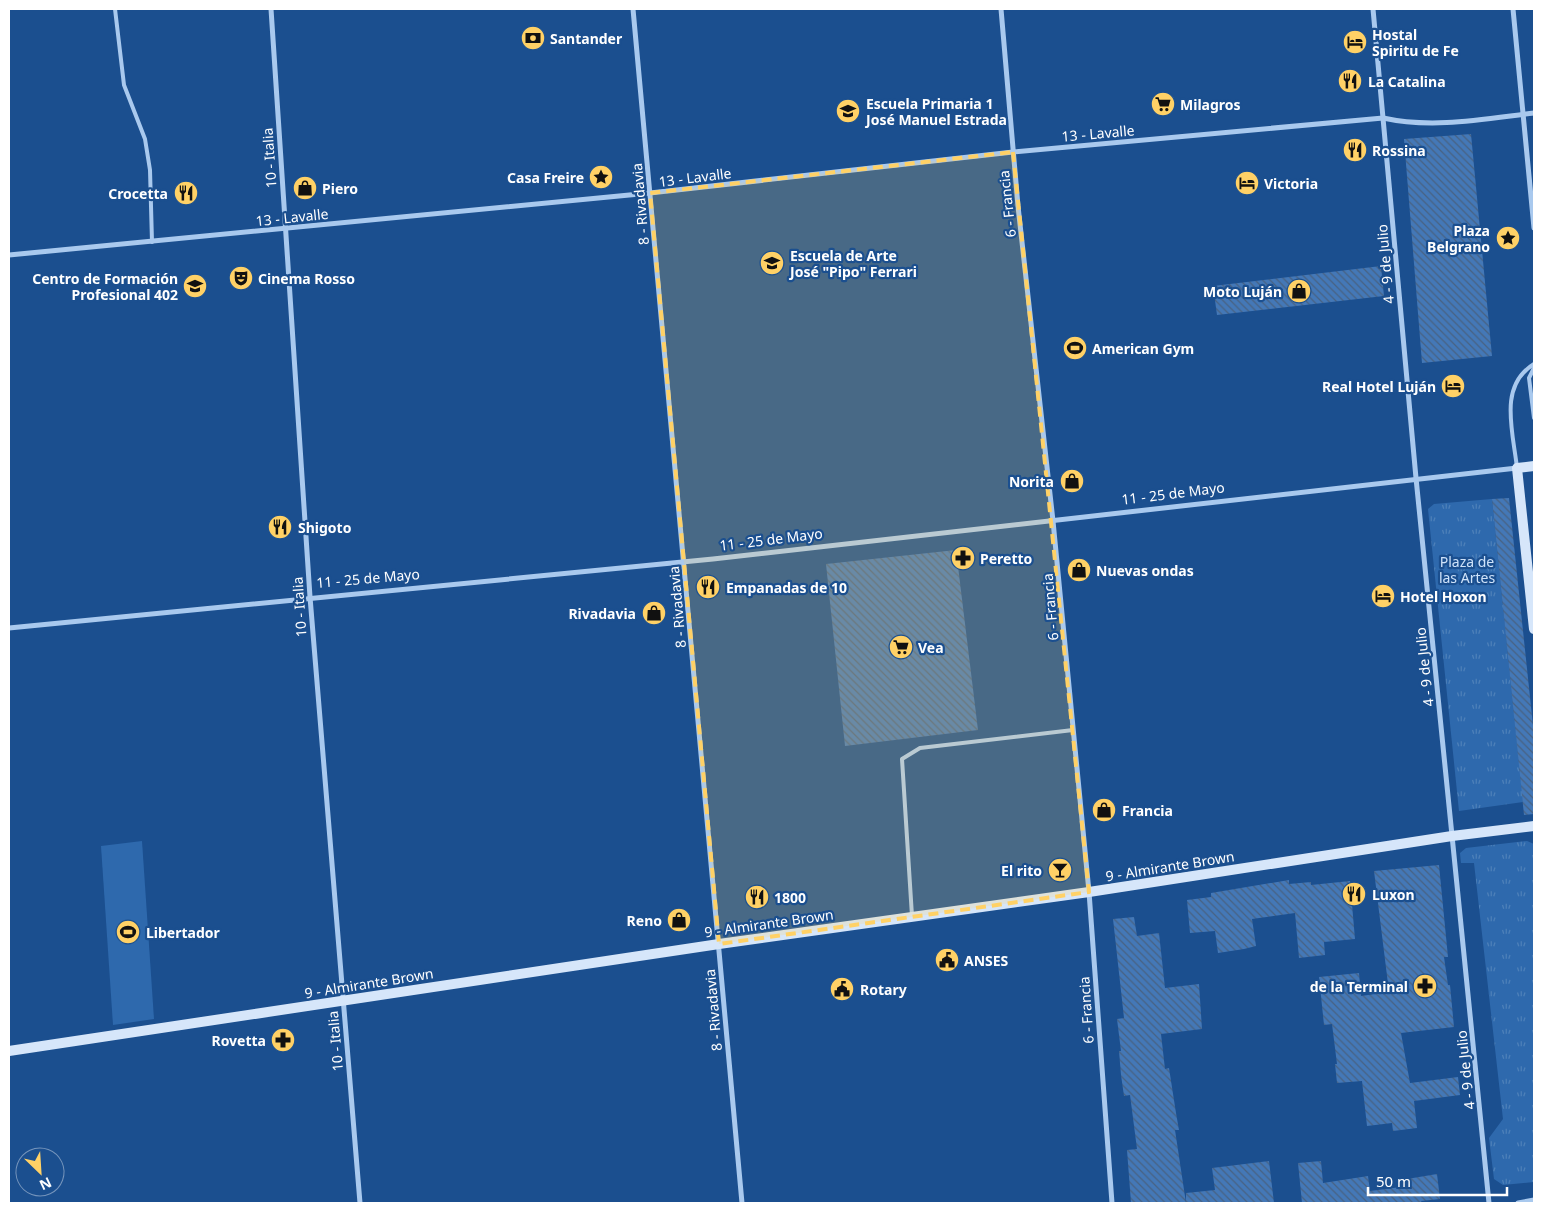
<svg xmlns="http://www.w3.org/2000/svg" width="1543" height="1212" font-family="'Noto Sans',sans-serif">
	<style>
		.park { fill: url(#park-tufts) }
		.garden { fill: #2e69ad }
		.building { fill: url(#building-back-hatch) }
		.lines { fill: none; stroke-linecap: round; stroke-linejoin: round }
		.lane { stroke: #a9c9ee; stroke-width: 4 }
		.street { stroke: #a9c9ee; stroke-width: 5 }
		.secondary { stroke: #d6e6fa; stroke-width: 10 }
		.marked { fill: #ffd166; fill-opacity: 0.2; stroke: #ffd166; stroke-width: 4; stroke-dasharray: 10 6; stroke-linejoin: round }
		.labels { text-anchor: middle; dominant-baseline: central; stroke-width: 4.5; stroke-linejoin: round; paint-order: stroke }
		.poi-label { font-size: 14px; font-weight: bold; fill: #fff; stroke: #1b4f8f; text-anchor: start }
		.street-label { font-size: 14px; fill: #fff; stroke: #1b4f8f }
		.park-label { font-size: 14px; fill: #cfe3fa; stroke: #1b4f8f }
	</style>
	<defs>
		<pattern id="park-tufts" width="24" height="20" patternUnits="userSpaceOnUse" patternTransform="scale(1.25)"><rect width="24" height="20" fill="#2e69ad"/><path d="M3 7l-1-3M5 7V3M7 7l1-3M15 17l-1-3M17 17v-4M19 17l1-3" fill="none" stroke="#4d80b9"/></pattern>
		<pattern id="building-back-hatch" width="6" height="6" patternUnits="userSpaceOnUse" patternTransform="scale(1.25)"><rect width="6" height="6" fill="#4478b7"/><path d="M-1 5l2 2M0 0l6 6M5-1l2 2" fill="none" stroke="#486282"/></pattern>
	</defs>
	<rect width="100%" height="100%" fill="#1b4f8f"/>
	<g class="park">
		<polygon points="1492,499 1523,802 1459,811 1428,509 1434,504"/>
		<polygon points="1527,841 1534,844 1534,1182 1503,1185 1494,1179 1489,1138 1503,1119 1474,863 1461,863 1460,853 1466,848"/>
	</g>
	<polygon class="garden" points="142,841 154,1019 113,1025 101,846"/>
	<g class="building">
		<polygon points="1471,134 1492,356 1422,363 1404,139"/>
		<polygon points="1381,266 1384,296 1217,315 1213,286"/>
		<polygon points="1509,498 1534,735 1534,814 1524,815 1492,499"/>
		<polygon points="956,550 978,730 845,746 826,564"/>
		<polygon points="1439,865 1448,957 1444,957 1448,985 1450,985 1454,1027 1401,1033 1410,1083 1458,1077 1460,1095 1414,1101 1417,1128 1393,1131 1392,1123 1367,1126 1362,1081 1337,1083 1335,1064 1337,1064 1332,1024 1324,1025 1319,977 1359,973 1361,996 1389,992 1374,871"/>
		<polygon points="1289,880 1289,884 1311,882 1311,885 1350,881 1355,939 1324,942 1325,955 1299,958 1295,913 1252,919 1256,946 1244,949 1218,953 1215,931 1190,933 1187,900 1211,897 1211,893"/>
		<polygon points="1134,917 1137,936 1159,933 1165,988 1199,984 1202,1029 1161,1034 1165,1069 1169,1068 1176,1113 1179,1130 1175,1130 1186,1203 1131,1203 1127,1150 1137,1149 1130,1095 1124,1096 1121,1075 1119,1051 1121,1051 1117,1019 1124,1018 1113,919"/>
		<polygon points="1269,1161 1274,1203 1186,1203 1186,1193 1215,1190 1212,1168"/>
		<polygon points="1321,1161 1323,1183 1368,1176 1370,1191 1401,1187 1401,1180 1437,1174 1440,1199 1421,1201 1422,1203 1302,1203 1298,1163"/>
	</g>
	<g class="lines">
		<g class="lane">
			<polyline points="115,9 124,85 145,139 150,170 152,242"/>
			<polyline points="1534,368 1529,378 1534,418"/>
			<path d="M1517,468c-4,-37 -19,-82 17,-104"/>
			<polyline points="912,916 902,759 920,748 1073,730"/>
		</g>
		<g class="street">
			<polyline points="271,9 310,597 360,1203"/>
			<polyline points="633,9 742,1203"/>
			<polyline points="1001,9 1018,206 1053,521 1089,892 1112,1203"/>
			<polyline points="1373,9 1416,478 1489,1203"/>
			<polyline points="1513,9 1534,228"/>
			<path d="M9,255l641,-62 363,-41 370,-34c50,11 101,1 151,-5"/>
			<polyline points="9,628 713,559 1517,468"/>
			<polyline points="1518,1203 1534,1200"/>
		</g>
		<g class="secondary">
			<polyline points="1534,466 1517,468 1534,629"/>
			<polyline points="9,1051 719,944 1089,892 1452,836 1534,826"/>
		</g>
	</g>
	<path class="marked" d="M1013,152l76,740 -370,52 -69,-751z"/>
	<defs>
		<g id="bank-disc" transform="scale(1.25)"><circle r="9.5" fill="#ffd166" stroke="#1b4f8f"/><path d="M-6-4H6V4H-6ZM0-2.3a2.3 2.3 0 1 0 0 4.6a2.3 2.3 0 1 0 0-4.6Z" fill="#111"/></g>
		<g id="hotel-disc" transform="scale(1.25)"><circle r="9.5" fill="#ffd166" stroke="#1b4f8f"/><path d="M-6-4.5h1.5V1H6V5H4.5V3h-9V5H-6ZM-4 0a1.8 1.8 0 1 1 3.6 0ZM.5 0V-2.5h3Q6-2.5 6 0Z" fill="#111"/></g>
		<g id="restaurant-disc" transform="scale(1.25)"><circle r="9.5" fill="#ffd166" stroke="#1b4f8f"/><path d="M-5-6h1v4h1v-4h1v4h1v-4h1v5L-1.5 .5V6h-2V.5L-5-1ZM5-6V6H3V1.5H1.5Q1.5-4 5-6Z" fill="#111"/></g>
		<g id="supermarket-disc" transform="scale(1.25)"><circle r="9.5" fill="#ffd166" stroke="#1b4f8f"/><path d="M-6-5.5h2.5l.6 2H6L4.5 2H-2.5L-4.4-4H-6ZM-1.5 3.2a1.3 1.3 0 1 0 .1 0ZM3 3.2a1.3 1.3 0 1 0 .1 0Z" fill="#111"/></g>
		<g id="school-disc" transform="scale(1.25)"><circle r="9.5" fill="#ffd166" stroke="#1b4f8f"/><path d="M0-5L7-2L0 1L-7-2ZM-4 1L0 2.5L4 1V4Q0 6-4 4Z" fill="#111"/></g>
		<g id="sight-disc" transform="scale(1.25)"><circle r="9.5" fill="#ffd166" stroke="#1b4f8f"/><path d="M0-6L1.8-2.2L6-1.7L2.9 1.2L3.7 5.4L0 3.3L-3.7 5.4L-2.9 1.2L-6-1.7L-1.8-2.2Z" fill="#111"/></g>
		<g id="shop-disc" transform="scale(1.25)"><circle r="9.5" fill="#ffd166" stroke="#1b4f8f"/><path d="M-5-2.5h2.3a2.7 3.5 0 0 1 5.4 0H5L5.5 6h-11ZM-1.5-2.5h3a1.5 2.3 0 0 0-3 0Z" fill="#111"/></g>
		<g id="university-disc" transform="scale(1.25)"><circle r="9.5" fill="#ffd166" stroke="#1b4f8f"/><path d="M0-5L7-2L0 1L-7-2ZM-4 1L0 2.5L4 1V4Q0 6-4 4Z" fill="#111"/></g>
		<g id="theatre-disc" transform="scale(1.25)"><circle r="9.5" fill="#ffd166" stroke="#1b4f8f"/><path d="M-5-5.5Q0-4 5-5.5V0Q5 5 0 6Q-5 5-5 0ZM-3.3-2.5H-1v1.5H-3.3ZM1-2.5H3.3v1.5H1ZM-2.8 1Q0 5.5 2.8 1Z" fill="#111"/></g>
		<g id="stadium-disc" transform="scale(1.25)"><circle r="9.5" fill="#ffd166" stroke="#1b4f8f"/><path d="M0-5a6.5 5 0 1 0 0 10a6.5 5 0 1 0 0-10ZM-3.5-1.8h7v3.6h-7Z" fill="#111"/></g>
		<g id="pharmacy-disc" transform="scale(1.25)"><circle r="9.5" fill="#ffd166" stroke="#1b4f8f"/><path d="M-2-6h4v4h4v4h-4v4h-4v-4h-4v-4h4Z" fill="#111"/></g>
		<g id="bar-disc" transform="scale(1.25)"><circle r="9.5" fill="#ffd166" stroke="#1b4f8f"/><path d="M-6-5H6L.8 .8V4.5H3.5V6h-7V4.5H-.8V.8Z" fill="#111"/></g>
		<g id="civic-disc" transform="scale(1.25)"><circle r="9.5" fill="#ffd166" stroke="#1b4f8f"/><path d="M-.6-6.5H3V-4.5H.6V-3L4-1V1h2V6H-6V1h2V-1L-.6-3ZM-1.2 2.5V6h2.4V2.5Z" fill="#111"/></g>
	</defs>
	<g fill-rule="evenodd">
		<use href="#bank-disc" x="533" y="38"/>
		<use href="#hotel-disc" x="1355" y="42"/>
		<use href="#restaurant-disc" x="1350" y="81"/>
		<use href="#supermarket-disc" x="1163" y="104"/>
		<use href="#school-disc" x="848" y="111"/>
		<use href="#restaurant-disc" x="1355" y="150"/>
		<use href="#sight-disc" x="601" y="177"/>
		<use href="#hotel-disc" x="1247" y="183"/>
		<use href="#shop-disc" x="305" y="188"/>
		<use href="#restaurant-disc" x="186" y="193"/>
		<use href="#sight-disc" x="1508" y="238"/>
		<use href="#university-disc" x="772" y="263"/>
		<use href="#theatre-disc" x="241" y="278"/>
		<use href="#school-disc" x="195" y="286"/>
		<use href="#shop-disc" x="1299" y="291"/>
		<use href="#stadium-disc" x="1075" y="348"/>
		<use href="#hotel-disc" x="1453" y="386"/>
		<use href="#shop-disc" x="1072" y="481"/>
		<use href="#restaurant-disc" x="280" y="527"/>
		<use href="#pharmacy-disc" x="963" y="558"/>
		<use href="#shop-disc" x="1079" y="570"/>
		<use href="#restaurant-disc" x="708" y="587"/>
		<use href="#hotel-disc" x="1383" y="596"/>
		<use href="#shop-disc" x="654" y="613"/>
		<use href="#supermarket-disc" x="901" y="647"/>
		<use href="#shop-disc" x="1104" y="810"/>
		<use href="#bar-disc" x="1060" y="870"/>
		<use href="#restaurant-disc" x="1354" y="894"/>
		<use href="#restaurant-disc" x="757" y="897"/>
		<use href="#shop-disc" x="679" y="920"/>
		<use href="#stadium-disc" x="128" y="932"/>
		<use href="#civic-disc" x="947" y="960"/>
		<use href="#pharmacy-disc" x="1425" y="986"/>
		<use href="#civic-disc" x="842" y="989"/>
		<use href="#pharmacy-disc" x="283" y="1040"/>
	</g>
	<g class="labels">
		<g class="poi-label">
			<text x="1372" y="34">Hostal<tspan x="1372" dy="16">Spiritu de Fe</tspan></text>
			<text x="550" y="38">Santander</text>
			<text x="1368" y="81">La Catalina</text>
			<text x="866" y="103">Escuela Primaria 1<tspan x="866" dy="16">José Manuel Estrada</tspan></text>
			<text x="1180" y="104">Milagros</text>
			<text x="1372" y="150">Rossina</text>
			<text x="584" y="177" text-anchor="end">Casa Freire</text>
			<text x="1264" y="183">Victoria</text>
			<text x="322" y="188">Piero</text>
			<text x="168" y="193" text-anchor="end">Crocetta</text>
			<text x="1490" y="230" text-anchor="end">Plaza<tspan x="1490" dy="16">Belgrano</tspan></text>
			<text x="790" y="255">Escuela de Arte<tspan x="790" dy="16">José "Pipo" Ferrari</tspan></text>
			<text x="178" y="278" text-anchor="end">Centro de Formación<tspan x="178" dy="16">Profesional 402</tspan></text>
			<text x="258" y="278">Cinema Rosso</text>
			<text x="1282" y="291" text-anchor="end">Moto Luján</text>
			<text x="1092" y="348">American Gym</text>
			<text x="1436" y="386" text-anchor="end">Real Hotel Luján</text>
			<text x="1054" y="481" text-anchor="end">Norita</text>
			<text x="298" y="527">Shigoto</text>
			<text x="980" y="558">Peretto</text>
			<text x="1096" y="570">Nuevas ondas</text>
			<text x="726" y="587">Empanadas de 10</text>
			<text x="1400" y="596">Hotel Hoxon</text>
			<text x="636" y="613" text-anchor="end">Rivadavia</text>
			<text x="918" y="647">Vea</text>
			<text x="1122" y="810">Francia</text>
			<text x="1042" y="870" text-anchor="end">El rito</text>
			<text x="1372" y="894">Luxon</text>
			<text x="774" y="897">1800</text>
			<text x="662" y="920" text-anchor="end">Reno</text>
			<text x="146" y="932">Libertador</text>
			<text x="964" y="960">ANSES</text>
			<text x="1408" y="986" text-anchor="end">de la Terminal</text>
			<text x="860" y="989">Rotary</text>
			<text x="266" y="1040" text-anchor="end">Rovetta</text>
		</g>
		<g class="street-label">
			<text transform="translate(1098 133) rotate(-5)">13 - Lavalle</text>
			<text transform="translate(269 158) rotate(-94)">10 - Italia</text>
			<text transform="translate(695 177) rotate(-7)">13 - Lavalle</text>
			<text transform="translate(640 204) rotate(-95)">8 - Rivadavia</text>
			<text transform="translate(1007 204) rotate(-96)">6 - Francia</text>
			<text transform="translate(292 217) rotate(-6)">13 - Lavalle</text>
			<text transform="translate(1385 264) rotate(-95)">4 - 9 de Julio</text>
			<text transform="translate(1173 493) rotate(-7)">11 - 25 de Mayo</text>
			<text transform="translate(771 539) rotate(-7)">11 - 25 de Mayo</text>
			<text transform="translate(368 578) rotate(-5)">11 - 25 de Mayo</text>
			<text transform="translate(299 607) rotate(-94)">10 - Italia</text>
			<text transform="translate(677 607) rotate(-95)">8 - Rivadavia</text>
			<text transform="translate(1050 607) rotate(-95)">6 - Francia</text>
			<text transform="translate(1424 667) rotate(-96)">4 - 9 de Julio</text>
			<text transform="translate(1170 866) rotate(-9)">9 - Almirante Brown</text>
			<text transform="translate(769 923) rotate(-8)">9 - Almirante Brown</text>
			<text transform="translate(369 983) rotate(-9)">9 - Almirante Brown</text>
			<text transform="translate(713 1010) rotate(-95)">8 - Rivadavia</text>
			<text transform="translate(1086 1010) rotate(-94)">6 - Francia</text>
			<text transform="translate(335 1041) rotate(-95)">10 - Italia</text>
			<text transform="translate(1465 1070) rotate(-96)">4 - 9 de Julio</text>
		</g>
		<g class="park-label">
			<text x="1467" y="561">Plaza de<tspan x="1467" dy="16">las Artes</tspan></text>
		</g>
	</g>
	<rect width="1543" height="1212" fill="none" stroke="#ffffff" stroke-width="20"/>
	<g transform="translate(40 1172) rotate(155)"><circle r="24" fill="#1b4f8f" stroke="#7695bc"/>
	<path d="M0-4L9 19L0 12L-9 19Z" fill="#ffd166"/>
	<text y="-8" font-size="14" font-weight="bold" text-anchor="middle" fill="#ffffff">N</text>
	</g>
	<path d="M1368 1187v8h139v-8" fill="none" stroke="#ffffff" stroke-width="2.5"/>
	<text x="1376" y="1187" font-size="15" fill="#ffffff" stroke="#1b4f8f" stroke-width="4" paint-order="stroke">50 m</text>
</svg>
